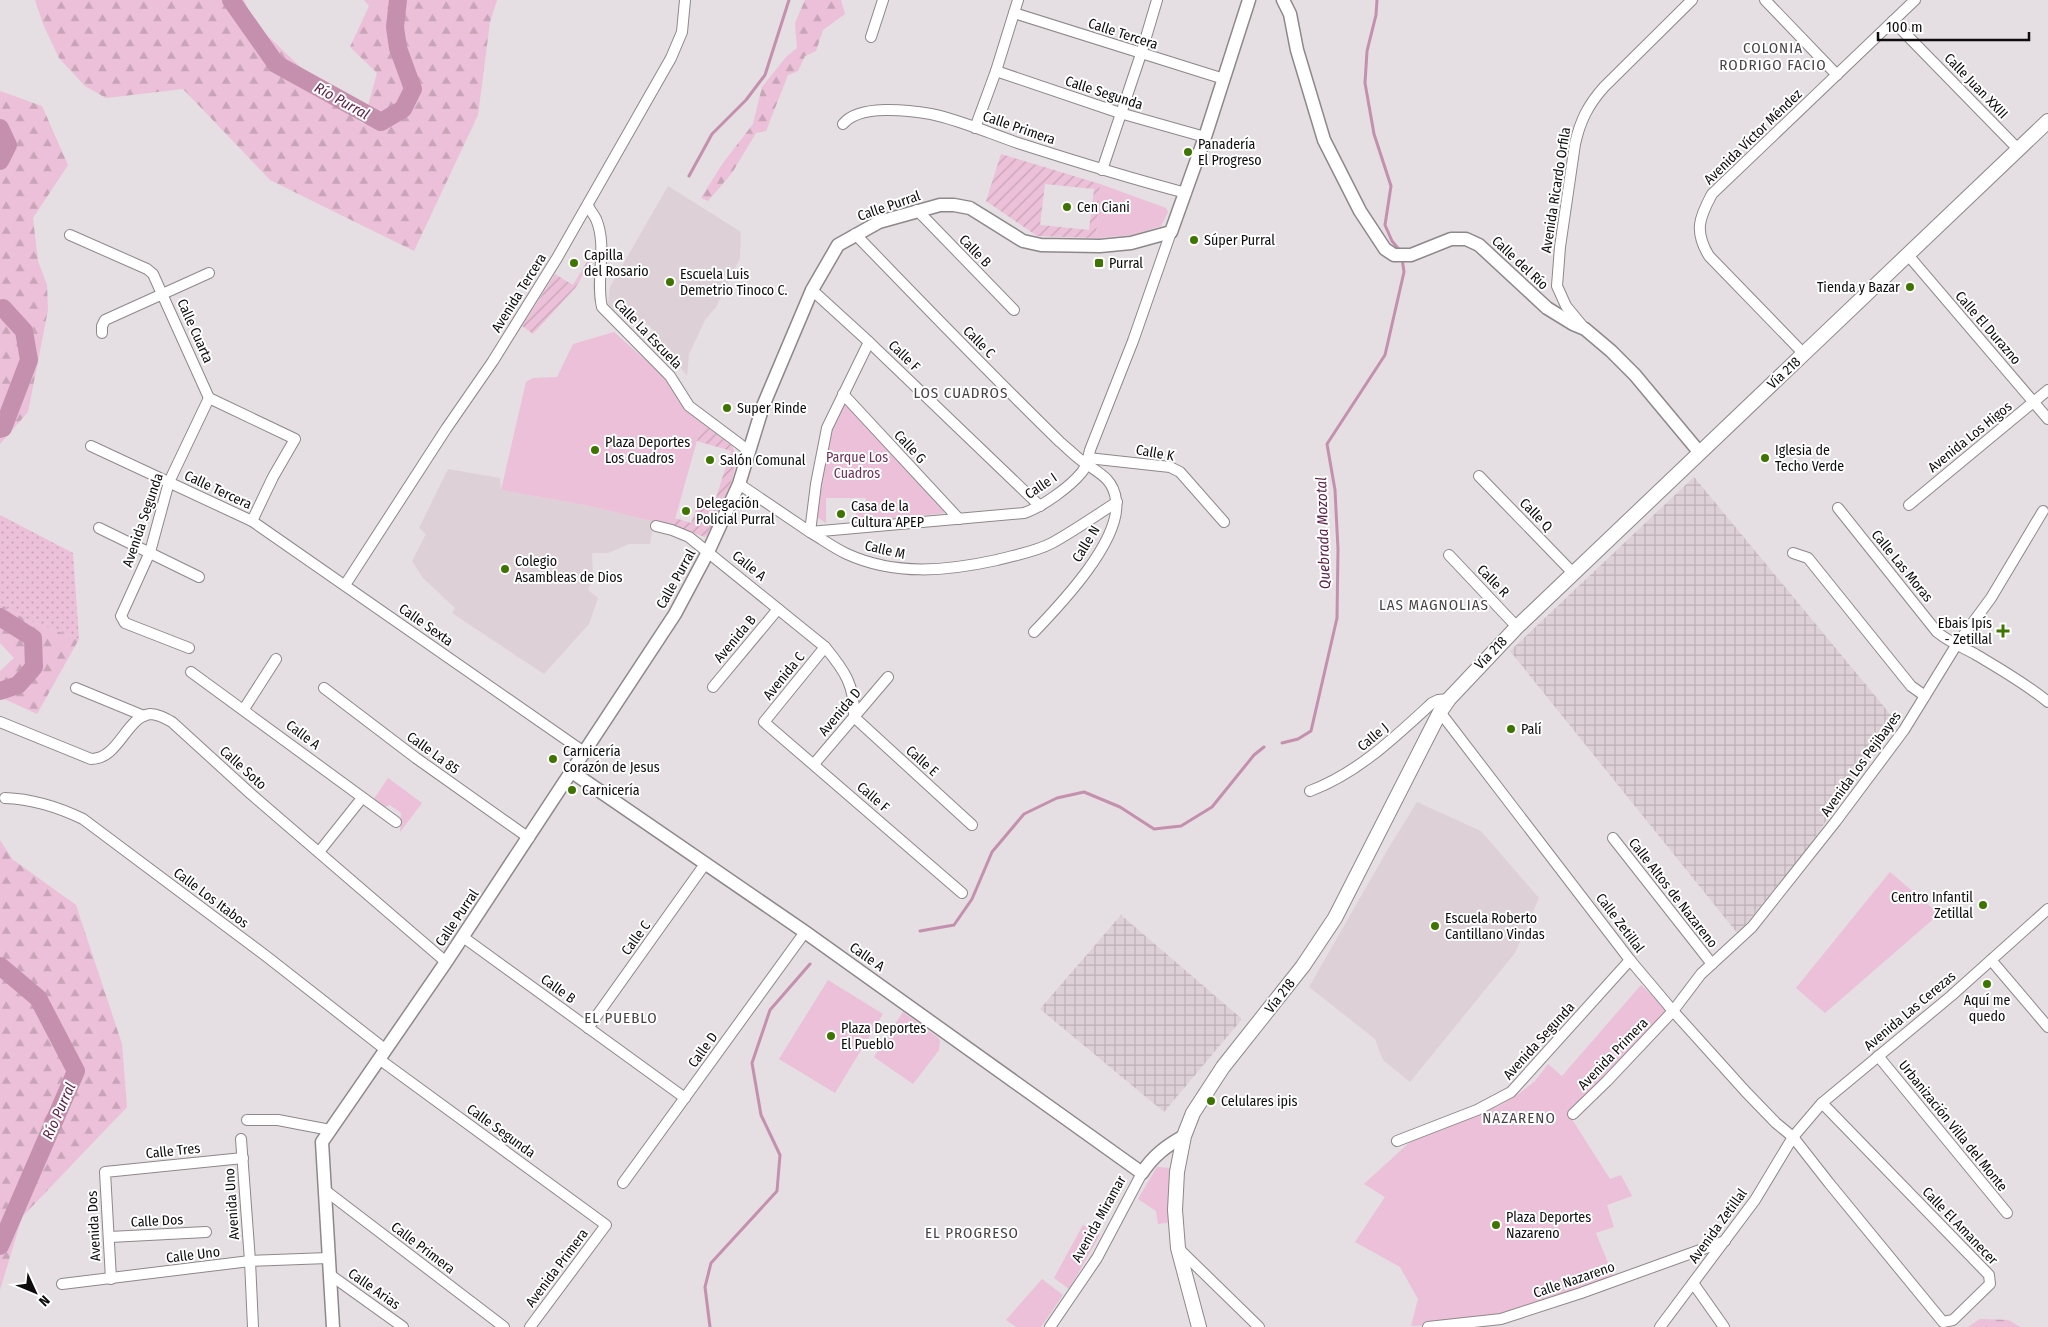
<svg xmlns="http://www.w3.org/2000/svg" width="2048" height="1327" font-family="'Fira Sans Condensed',sans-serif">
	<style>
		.built { fill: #ded0d7 }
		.industrial { fill: url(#industrial-grid) }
		.grass { fill: url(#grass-dots) }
		.forest { fill: url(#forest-firs) }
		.park { fill: #ebc0d8 }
		.garden { fill: url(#garden-furrows); fill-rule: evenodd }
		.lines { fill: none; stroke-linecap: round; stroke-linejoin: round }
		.stream { stroke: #c490ae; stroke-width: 3 }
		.river { stroke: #c490ae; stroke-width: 18 }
		.minor-casing { stroke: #8e888b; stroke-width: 12 }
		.tertiary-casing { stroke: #8e888b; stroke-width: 15 }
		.secondary-casing { stroke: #8e888b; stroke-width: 16 }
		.minor { stroke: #fff; stroke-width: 10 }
		.tertiary { stroke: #fff; stroke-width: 12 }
		.secondary { stroke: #fff; stroke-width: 14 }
		.poi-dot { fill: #3e7400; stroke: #fff; stroke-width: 2 }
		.labels { text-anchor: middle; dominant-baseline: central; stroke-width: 4; stroke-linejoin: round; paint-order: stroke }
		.street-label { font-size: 14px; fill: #0e0c0d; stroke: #fff }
		.poi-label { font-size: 14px; fill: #0e0c0d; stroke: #fff; text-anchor: start }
		.park-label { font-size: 14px; fill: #703058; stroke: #fff }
		.neighbourhood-label { font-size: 15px; letter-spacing: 1px; fill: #484346; stroke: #fff }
		.water-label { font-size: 15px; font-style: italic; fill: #5d1f47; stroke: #fff }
	</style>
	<defs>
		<pattern id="industrial-grid" width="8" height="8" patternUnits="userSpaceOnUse" patternTransform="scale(1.25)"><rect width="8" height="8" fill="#ded0d7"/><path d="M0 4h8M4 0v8" fill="none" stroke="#bdb1b7"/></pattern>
		<pattern id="grass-dots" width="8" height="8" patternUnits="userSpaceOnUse" patternTransform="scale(1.25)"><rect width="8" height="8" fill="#ebc0d8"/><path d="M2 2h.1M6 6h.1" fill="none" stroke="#c8a4b8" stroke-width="1.8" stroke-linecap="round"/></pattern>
		<pattern id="forest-firs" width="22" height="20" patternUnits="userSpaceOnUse" patternTransform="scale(1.25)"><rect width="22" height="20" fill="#ebc0d8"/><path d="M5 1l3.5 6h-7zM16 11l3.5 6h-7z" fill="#c8a4b8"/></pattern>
		<pattern id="garden-furrows" width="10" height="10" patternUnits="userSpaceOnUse" patternTransform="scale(1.25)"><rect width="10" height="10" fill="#ebc0d8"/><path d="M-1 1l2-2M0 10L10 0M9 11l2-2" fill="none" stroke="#c8a4b8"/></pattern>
	</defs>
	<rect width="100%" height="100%" fill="#e5dee2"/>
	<g class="built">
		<polygon points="668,186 741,232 740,258 716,307 705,320 689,354 687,376 649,325 622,316 608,304 610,287"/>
		<polygon points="448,469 500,478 501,490 590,506 654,521 650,544 629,544 608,553 592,553 593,576 588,590 598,598 589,624 544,674 452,613 455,608 423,578 412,561 426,534 419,528"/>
		<polygon points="1417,802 1481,831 1539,898 1515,953 1410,1082 1383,1060 1375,1039 1309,987 1388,849"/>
	</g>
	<g class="industrial">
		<polygon points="1694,477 1895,720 1809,846 1738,934 1510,651"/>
		<polygon points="1121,915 1242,1019 1164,1112 1040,1009"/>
	</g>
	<polygon class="grass" points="0,515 73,553 79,639 27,620 0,604"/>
	<g class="forest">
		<polygon points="35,0 244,0 254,23 333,98 363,124 377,73 350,47 369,6 364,0 497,0 490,22 478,115 414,251 270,180 183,89 106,98 85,86 59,58 43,24"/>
		<polygon points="805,0 841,0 845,14 823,30 816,51 805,56 798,71 788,75 766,131 756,133 732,173 708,201 701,198 723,163 753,124 762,87 786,57 797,48 795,23"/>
		<polygon points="0,91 42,106 68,165 33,218 38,261 47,285 48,310 28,412 0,444"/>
		<polygon points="0,604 27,620 79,639 37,714 0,697 0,671 14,658 0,643"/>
		<polygon points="0,840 12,859 76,905 122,1044 127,1107 22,1217 0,1290"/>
		<polygon points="1980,1319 2009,1320 2020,1327 1968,1327"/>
	</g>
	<g class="park">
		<polygon points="1100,184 1166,208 1168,212 1161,226 1132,235 1096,238"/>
		<path d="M614,332c20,18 41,35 58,55 12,15 12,23 30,36l-29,103 -83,-20 -89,-16 25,-108 7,-4 24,-1 16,-33z"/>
		<polygon points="844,401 945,513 856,523 856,505 866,505 866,498 826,498 826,523 817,517 830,430"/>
		<polygon points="388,778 422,803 400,832 401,813 390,805 385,807 374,799"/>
		<polygon points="1890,872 1939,914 1825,1013 1796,988"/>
		<polygon points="828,980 883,1014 835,1093 779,1059"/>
		<polygon points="1641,985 1668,1011 1568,1113 1610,1179 1621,1175 1632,1196 1607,1205 1614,1227 1596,1233 1614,1278 1495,1317 1435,1325 1411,1326 1418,1299 1400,1267 1355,1242 1385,1197 1364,1184 1411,1141 1499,1106 1520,1093 1535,1081 1548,1064 1562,1076"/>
		<polygon points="903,1012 937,1037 940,1041 939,1050 913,1084 874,1057"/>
		<polygon points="1157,1167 1172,1168 1172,1222 1158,1224 1156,1211 1138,1199"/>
		<polygon points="1083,1225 1100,1235 1069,1289 1054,1278"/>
		<polygon points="1042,1279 1063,1295 1041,1327 1016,1327 1006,1320"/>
	</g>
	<g class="garden">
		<path d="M1001,154l99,30 -4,54 -59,-2 -51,-35zM1045,184l49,5 -5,41 -49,-5z"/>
		<polygon points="594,250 596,252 576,287 533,334 522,326 555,274 573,285"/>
		<path d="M702,423l30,23 6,13c-7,21 -16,65 -33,78l-32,-11 2,-8 16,5 8,-21 14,5 18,-56 -34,-10z"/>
	</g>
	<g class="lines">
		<g class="stream">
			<polyline points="1377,0 1376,15 1367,51 1365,83 1374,134 1391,186 1385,225 1392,241 1401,252"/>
			<polyline points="689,176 712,134 746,100 765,75 789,0"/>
			<polyline points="1282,743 1298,739 1311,731 1337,618 1338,549 1335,490 1327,444 1385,355 1404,272 1402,258"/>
			<polyline points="920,931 954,925 972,899 992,852 1024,814 1057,798 1084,792 1120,807 1154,829 1181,826 1212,807 1254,755 1264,747"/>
			<polyline points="710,1327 705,1287 711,1263 777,1191 780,1155 761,1115 752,1063 770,1010 810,964"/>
		</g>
		<g class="river">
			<polyline points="231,0 276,64 381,122 403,109 413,89 398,48 395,27 398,0"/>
			<polyline points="0,128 8,145 0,161"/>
			<polyline points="0,309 3,308 24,331 29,360 3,428 0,429"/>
			<polyline points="0,617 33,638 34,667 18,685 0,691"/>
			<polyline points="0,966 38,998 76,1071 0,1246"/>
		</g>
		<g class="minor-casing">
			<g id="minor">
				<polyline points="1765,0 1837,75"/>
				<polyline points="1014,13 1224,79"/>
				<polyline points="1893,21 2018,149"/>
				<polyline points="871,37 883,0"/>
				<polyline points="996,71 1120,113 1205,137"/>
				<path d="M843,124c16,-20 65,-14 88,-10 29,6 58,19 87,29 56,18 111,35 168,50"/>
				<polyline points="975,128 996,71 1018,0"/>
				<polyline points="1102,170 1141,54 1157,0"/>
				<path d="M588,206c2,4 6,9 8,13 12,28 -1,60 6,88l68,69 19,30 60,45"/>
				<polyline points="917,210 1014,310"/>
				<path d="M855,234c68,70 135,140 205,208 6,5 11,10 17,15 16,14 36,18 39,43 6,40 -56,105 -82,132"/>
				<polyline points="70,235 147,269 153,274 209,398 295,439 273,477 252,521"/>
				<polyline points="1908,255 2048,419"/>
				<polyline points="812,290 869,342 1040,506"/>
				<path d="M1585,329l-19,-23 -9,-20 3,-39 15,-103c5,-23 13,-39 29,-57l88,-87"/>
				<polyline points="102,333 102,326 105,320 209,273"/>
				<path d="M869,342l-42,86 -11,56 -6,48c12,7 24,16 37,22 48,22 100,17 150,6 18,-5 38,-8 55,-17 22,-12 43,-27 65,-41"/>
				<path d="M1804,354l-95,-98c-15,-25 -10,-38 3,-62l203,-194"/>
				<polyline points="843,394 959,519"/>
				<polyline points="91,446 252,521 584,752"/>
				<polyline points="1088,458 1170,467 1180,472 1224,522"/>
				<polyline points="1479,476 1573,573"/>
				<path d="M739,484l71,48 214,-19c18,-6 46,-26 58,-41 5,-6 6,-14 8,-22l43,-109 38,-109"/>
				<polyline points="1909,505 2048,390"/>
				<path d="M1838,508l99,124c12,10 25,15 38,22 25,15 50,29 73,48"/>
				<path d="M656,526l16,4 17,7 136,110c20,24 30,39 29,70l118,108"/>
				<polyline points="99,528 199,577"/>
				<polyline points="1793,553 1808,558 1911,686 1925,696"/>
				<polyline points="1449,555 1517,627"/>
				<polyline points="345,585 446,429 493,361 557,258 671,58 682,32 685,0"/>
				<polyline points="825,647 764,722 962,893"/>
				<polyline points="189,648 125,623 121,616 150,552 169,482 209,398"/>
				<polyline points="191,672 396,822"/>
				<polyline points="713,687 778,609"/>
				<polyline points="76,688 144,716"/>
				<polyline points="324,688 416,758 529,838"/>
				<polyline points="244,709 276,659"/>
				<polyline points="1440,712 1630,960 1673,1011 1746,1092 1776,1123 1793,1137 1829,1183 1943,1322 1953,1320 1990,1284 1989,1275 1822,1103"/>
				<path d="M0,722l91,37c28,0 35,-42 59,-45 8,0 15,4 22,8l79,72 195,168"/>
				<polyline points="814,764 888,677"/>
				<path d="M1310,791c48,-18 85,-54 122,-88l6,-3 11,-1"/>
				<path d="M5,798c28,1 53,9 78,21l183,137 120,94"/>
				<polyline points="1613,838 1712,964"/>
				<polyline points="319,852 362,798"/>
				<polyline points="463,937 685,1098"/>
				<polyline points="1991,960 2048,1027"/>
				<polyline points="588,1028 705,864"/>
				<polyline points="1878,1056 2007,1213"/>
				<polyline points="379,1059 606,1225 530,1327"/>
				<polyline points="1573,1114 1607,1081 1673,1011 1701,974 1752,927 1836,821 1904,730 1957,644 1991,598 2043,511"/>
				<polyline points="247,1120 278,1120 330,1130"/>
				<polyline points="241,1139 250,1261 253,1327"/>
				<polyline points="1397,1141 1477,1110 1511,1092 1630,960"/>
				<polyline points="623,1183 805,932"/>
				<polyline points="326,1191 504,1327"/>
				<polyline points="110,1237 206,1232"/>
				<polyline points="1178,1248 1259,1327"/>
				<polyline points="329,1274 403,1327"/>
				<polyline points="111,1279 105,1172 243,1158"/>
				<polyline points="1693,1283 1724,1327"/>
				<polyline points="62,1284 250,1261 328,1258"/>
				<polyline points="1050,1327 1097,1258 1142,1173"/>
				<polyline points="1428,1327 1501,1319 1581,1293 1725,1241"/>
				<polyline points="1660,1327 1755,1200 1793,1137 1822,1103 1951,996 2048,909"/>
			</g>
		</g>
		<g class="tertiary-casing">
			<g id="tertiary">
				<polyline points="1283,0 1290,14 1297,50 1324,140 1360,211 1385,249 1394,255 1411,255 1451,239 1466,239 1479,245 1547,308 1573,324 1585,329 1611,351 1635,375 1700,453"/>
				<path d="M572,772l233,160 337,241c11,-17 24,-27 42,-37"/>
				<polyline points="333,1327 322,1142 446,962 675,614 708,552 739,484 763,406 812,290 838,245 879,222 940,205 954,205 970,208 1023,241 1041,245 1100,246 1131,243 1171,232 1205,137 1249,0"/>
			</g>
		</g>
		<g class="secondary-casing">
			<polyline id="secondary" points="1199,1327 1178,1248 1175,1210 1177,1172 1184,1136 1193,1113 1223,1067 1303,966 1335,918 1440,712 1449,699 1517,627 2048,121"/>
		</g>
		<use href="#minor" class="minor"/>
		<use href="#tertiary" class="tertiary"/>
		<use href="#secondary" class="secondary"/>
	</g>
	<g class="poi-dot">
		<circle cx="1188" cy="152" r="5"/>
		<circle cx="1067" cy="207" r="5"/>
		<circle cx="1194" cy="240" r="5"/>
		<circle cx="574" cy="263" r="5"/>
		<rect x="1094" y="258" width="10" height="10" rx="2.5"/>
		<circle cx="670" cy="282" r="5"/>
		<circle cx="1910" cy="287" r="5"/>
		<circle cx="727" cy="408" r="5"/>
		<circle cx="595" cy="450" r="5"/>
		<circle cx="1765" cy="458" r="5"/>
		<circle cx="710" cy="460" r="5"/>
		<circle cx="686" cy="511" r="5"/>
		<circle cx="841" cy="514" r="5"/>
		<circle cx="505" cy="569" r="5"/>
		<path d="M2000.5 623.5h5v5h5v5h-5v5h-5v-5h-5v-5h5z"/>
		<circle cx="1511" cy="729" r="5"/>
		<circle cx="553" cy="759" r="5"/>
		<circle cx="572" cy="790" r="5"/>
		<circle cx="1983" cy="905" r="5"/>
		<circle cx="1435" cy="926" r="5"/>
		<circle cx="1987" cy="984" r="5"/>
		<circle cx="831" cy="1036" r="5"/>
		<circle cx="1211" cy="1101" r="5"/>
		<circle cx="1496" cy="1225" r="5"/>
	</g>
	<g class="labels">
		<g class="street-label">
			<text transform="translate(1123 34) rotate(18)">Calle Tercera</text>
			<text transform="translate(1976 86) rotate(46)">Calle Juan XXIII</text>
			<text transform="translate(1104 93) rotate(18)">Calle Segunda</text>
			<text transform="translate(1019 128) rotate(19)">Calle Primera</text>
			<text transform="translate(1753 137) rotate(-44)">Avenida Víctor Méndez</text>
			<text transform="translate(1556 190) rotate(-81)">Avenida Ricardo Orfila</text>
			<text transform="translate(889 206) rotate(-19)">Calle Purral</text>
			<text transform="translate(975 251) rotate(46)">Calle B</text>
			<text transform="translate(1520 263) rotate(43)">Calle del Río</text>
			<text transform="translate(519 293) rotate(-58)">Avenida Tercera</text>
			<text transform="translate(1988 328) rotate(49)">Calle El Durazno</text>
			<text transform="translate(195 331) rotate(66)">Calle Cuarta</text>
			<text transform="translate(648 334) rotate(46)">Calle La Escuela</text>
			<text transform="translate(979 342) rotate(45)">Calle C</text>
			<text transform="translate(904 356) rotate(44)">Calle F</text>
			<text transform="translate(1784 373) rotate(-43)">Vía 218</text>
			<text transform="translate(1970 437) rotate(-39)">Avenida Los Higos</text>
			<text transform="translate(910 447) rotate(47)">Calle G</text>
			<text transform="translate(1155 453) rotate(10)">Calle K</text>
			<text transform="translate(1041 486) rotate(-34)">Calle I</text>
			<text transform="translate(218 490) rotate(25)">Calle Tercera</text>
			<text transform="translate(1536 515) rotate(46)">Calle Q</text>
			<text transform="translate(143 520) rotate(-71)">Avenida Segunda</text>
			<text transform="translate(1086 544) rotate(-59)">Calle N</text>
			<text transform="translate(885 550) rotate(13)">Calle M</text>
			<text transform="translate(749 566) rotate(39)">Calle A</text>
			<text transform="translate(1902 566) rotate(51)">Calle Las Moras</text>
			<text transform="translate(676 579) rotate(-61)">Calle Purral</text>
			<text transform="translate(1493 581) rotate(46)">Calle R</text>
			<text transform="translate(426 625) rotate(35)">Calle Sexta</text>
			<text transform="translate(735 639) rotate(-50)">Avenida B</text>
			<text transform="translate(1491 653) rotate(-46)">Vía 218</text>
			<text transform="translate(784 676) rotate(-51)">Avenida C</text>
			<text transform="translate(840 712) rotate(-50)">Avenida D</text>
			<text transform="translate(303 735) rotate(37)">Calle A</text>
			<text transform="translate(1373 737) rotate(-40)">Calle J</text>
			<text transform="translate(433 753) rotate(36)">Calle La 85</text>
			<text transform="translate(922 761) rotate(42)">Calle E</text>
			<text transform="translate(1861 764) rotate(-54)">Avenida Los Pejibayes</text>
			<text transform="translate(243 768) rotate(42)">Calle Soto</text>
			<text transform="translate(873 797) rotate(41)">Calle F</text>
			<text transform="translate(1673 893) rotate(52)">Calle Altos de Nazareno</text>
			<text transform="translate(211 898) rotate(37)">Calle Los Itabos</text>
			<text transform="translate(457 918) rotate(-56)">Calle Purral</text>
			<text transform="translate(1620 923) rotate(53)">Calle Zetillal</text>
			<text transform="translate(636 938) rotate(-54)">Calle C</text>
			<text transform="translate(867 957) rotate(35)">Calle A</text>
			<text transform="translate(558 989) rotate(36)">Calle B</text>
			<text transform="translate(1280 996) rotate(-52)">Vía 218</text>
			<text transform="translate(1910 1011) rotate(-40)">Avenida Las Cerezas</text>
			<text transform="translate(1539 1041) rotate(-48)">Avenida Segunda</text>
			<text transform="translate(703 1050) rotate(-54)">Calle D</text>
			<text transform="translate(1613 1054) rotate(-46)">Avenida Primera</text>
			<text transform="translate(1953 1126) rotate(51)">Urbanización Villa del Monte</text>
			<text transform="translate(501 1131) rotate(36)">Calle Segunda</text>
			<text transform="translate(173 1151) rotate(-6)">Calle Tres</text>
			<text transform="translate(232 1204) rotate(-94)">Avenida Uno</text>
			<text transform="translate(1099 1219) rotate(-61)">Avenida Miramar</text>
			<text transform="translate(157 1221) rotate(-3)">Calle Dos</text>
			<text transform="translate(94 1226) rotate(-93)">Avenida Dos</text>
			<text transform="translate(1718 1226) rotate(-54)">Avenida Zetillal</text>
			<text transform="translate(1960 1226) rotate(46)">Calle El Amanecer</text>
			<text transform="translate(423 1248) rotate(37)">Calle Primera</text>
			<text transform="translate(193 1255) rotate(-7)">Calle Uno</text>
			<text transform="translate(557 1268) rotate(-53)">Avenida Primera</text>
			<text transform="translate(1574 1280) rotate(-19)">Calle Nazareno</text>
			<text transform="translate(374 1289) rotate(35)">Calle Arias</text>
		</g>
		<g class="poi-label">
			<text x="1198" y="144">Panadería<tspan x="1198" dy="16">El Progreso</tspan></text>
			<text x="1077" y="207">Cen Ciani</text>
			<text x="1204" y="240">Súper Purral</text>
			<text x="584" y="255">Capilla<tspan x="584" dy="16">del Rosario</tspan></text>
			<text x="1109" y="263">Purral</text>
			<text x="680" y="274">Escuela Luis<tspan x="680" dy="16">Demetrio Tinoco C.</tspan></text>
			<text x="1900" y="287" text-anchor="end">Tienda y Bazar</text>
			<text x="737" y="408">Super Rinde</text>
			<text x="605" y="442">Plaza Deportes<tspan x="605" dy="16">Los Cuadros</tspan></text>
			<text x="1775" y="450">Iglesia de<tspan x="1775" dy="16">Techo Verde</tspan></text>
			<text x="720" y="460">Salón Comunal</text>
			<text x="696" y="503">Delegación<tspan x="696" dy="16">Policial Purral</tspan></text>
			<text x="851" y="506">Casa de la<tspan x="851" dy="16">Cultura APEP</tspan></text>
			<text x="515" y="561">Colegio<tspan x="515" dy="16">Asambleas de Dios</tspan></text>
			<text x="1992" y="623" text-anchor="end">Ebais Ipís<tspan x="1992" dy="16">- Zetillal</tspan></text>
			<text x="1521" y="729">Palí</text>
			<text x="563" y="751">Carnicería<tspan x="563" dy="16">Corazón de Jesus</tspan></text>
			<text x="582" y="790">Carnicería</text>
			<text x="1973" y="897" text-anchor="end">Centro Infantil<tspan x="1973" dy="16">Zetillal</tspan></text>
			<text x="1445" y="918">Escuela Roberto<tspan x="1445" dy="16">Cantillano Vindas</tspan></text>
			<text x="1987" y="1000" text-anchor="middle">Aquí me<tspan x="1987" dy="16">quedo</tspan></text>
			<text x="841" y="1028">Plaza Deportes<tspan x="841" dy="16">El Pueblo</tspan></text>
			<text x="1221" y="1101">Celulares ipis</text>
			<text x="1506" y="1217">Plaza Deportes<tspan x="1506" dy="16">Nazareno</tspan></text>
		</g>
		<g class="park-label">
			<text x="857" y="457">Parque Los<tspan x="857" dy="16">Cuadros</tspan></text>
		</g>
		<g class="neighbourhood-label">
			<text x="1773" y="48">COLONIA<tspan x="1773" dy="17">RODRIGO FACIO</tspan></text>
			<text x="961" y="393">LOS CUADROS</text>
			<text x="1434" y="605">LAS MAGNOLIAS</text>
			<text x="621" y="1018">EL PUEBLO</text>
			<text x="1519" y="1118">NAZARENO</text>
			<text x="972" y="1233">EL PROGRESO</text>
		</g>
		<g class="water-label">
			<text transform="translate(342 101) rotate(29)">Río Purral</text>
			<text transform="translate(1323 533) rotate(-92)">Quebrada Mozotal</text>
			<text transform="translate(59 1111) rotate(-66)">Río Purral</text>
		</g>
	</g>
	<g transform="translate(35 1292) rotate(134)" stroke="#ffffff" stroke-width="4" paint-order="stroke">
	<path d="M0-4L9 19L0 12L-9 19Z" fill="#0e0c0d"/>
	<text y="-8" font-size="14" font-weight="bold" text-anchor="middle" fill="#0e0c0d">N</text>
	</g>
	<path d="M1878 32v8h151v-8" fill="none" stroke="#0e0c0d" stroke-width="2.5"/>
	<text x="1886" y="32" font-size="15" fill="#0e0c0d" stroke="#ffffff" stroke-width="4" paint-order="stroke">100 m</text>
</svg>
